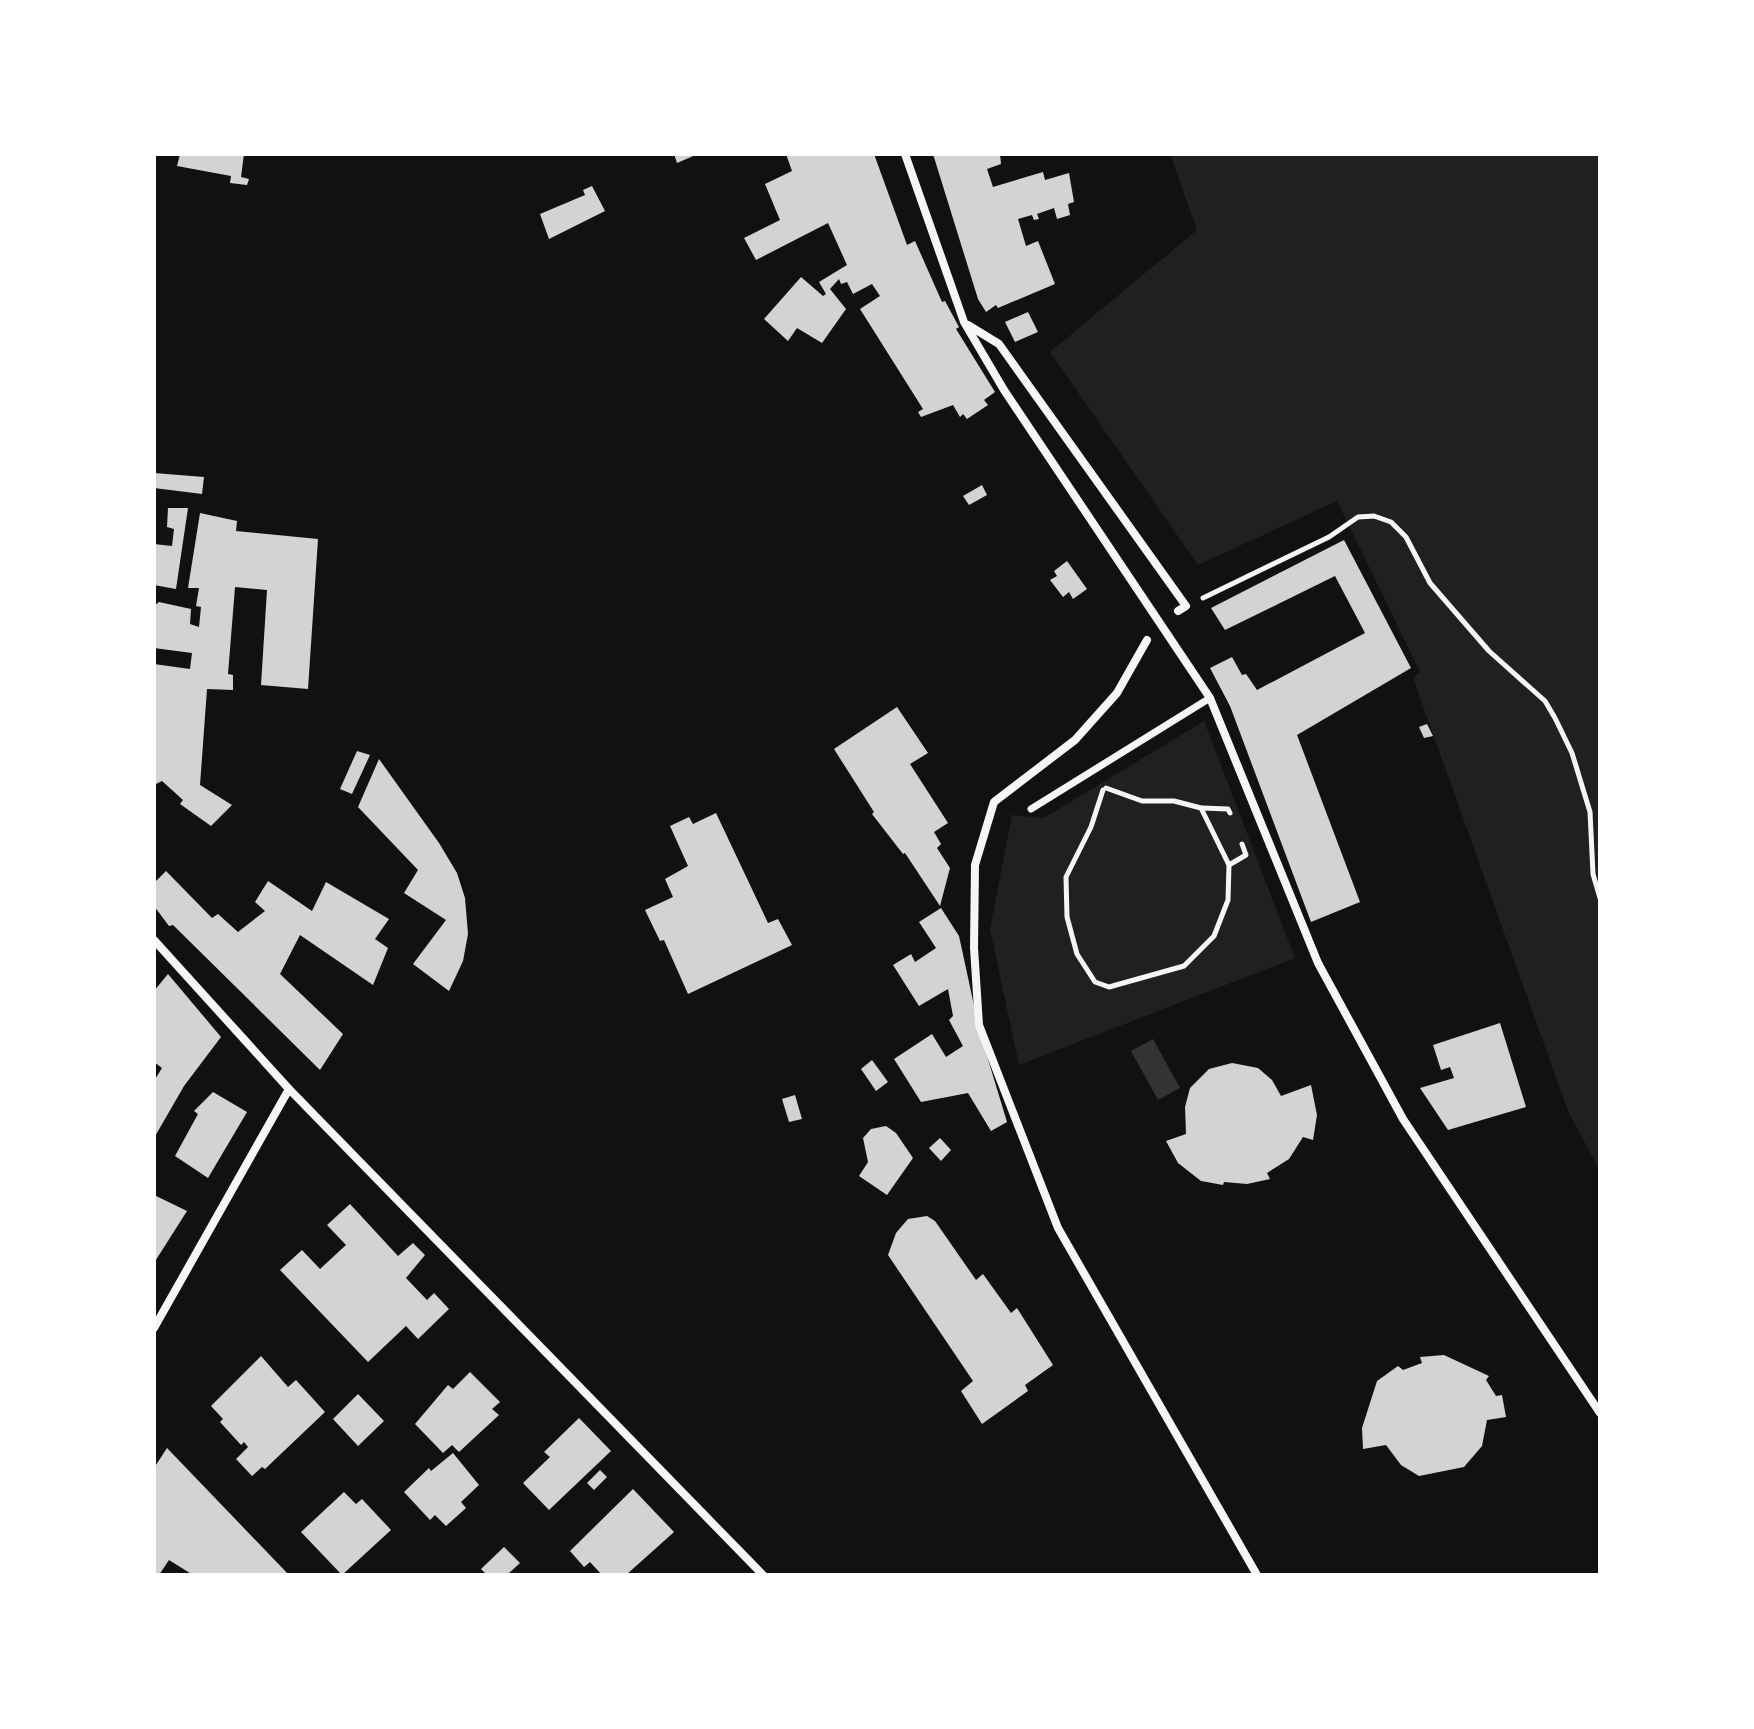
<svg xmlns="http://www.w3.org/2000/svg" width="1754" height="1729" font-family="'DM Sans',sans-serif">
	<style>
		.green { fill: #202020 }
		.water { fill: #333 }
		.building { fill: #d3d3d3 }
		.lines { fill: none; stroke-linecap: round; stroke-linejoin: round }
		.path { stroke: #f5f5f5; stroke-width: 5 }
		.pedestrian { stroke: #f5f5f5; stroke-width: 7 }
		.minor { stroke: #f5f5f5; stroke-width: 8 }
	</style>
	<rect width="100%" height="100%" fill="#111"/>
	<g class="green">
		<polygon points="1170,154 1600,154 1600,1171 1568,1111 1413,678 1420,672 1337,501 1198,565 1050,352 1197,230"/>
		<polygon points="1204,721 1295,958 1019,1065 990,929 1012,815 1044,818"/>
	</g>
	<polygon class="water" points="1153,1039 1180,1088 1158,1100 1131,1051"/>
	<g class="building">
		<polygon points="180,154 244,154 241,177 249,179 247,185 230,183 231,176 177,166"/>
		<polygon points="674,154 698,154 677,163"/>
		<polygon points="786,154 874,154 907,245 915,241 942,302 945,301 959,327 956,329 995,392 984,400 988,405 967,419 963,414 960,417 953,405 921,417 918,412 923,409 860,309 880,296 872,284 853,294 847,282 841,284 839,279 830,289 846,309 822,343 797,328 788,341 764,319 801,277 823,296 826,294 819,282 847,265 828,223 756,260 744,238 780,220 765,184 792,171"/>
		<polygon points="933,154 1000,154 1001,164 987,169 993,187 1043,172 1045,180 1069,173 1074,202 1068,204 1070,215 1057,219 1054,208 1037,214 1039,219 1034,220 1032,215 1018,219 1026,246 1038,241 1055,284 998,308 996,305 986,312 978,299"/>
		<polygon points="592,186 605,211 549,239 540,214 585,195 583,190"/>
		<polygon points="1028,312 1038,332 1015,342 1005,322"/>
		<polygon points="154,473 204,477 202,494 154,488"/>
		<polygon points="982,485 987,495 969,505 963,496"/>
		<polygon points="168,508 188,508 176,589 154,585 154,544 172,546 174,529 167,527"/>
		<polygon points="200,513 237,521 236,531 318,539 308,689 261,685 267,590 235,587 228,674 233,675 233,690 207,689 200,785 232,805 211,826 180,804 183,800 162,781 154,785 154,664 190,669 192,653 154,648 154,606 159,602 191,609 190,624 199,627 201,607 196,606 199,588 188,588"/>
		<polygon points="1344,540 1411,668 1297,735 1360,902 1311,922 1230,706 1210,668 1232,657 1242,675 1246,674 1257,690 1365,633 1335,576 1225,630 1211,608"/>
		<polygon points="1067,561 1087,589 1073,599 1069,592 1063,597 1050,580 1057,576 1054,571"/>
		<polygon points="897,707 928,753 910,764 948,823 934,832 941,844 937,848 950,868 940,906 905,853 903,854 872,814 874,812 834,749"/>
		<polygon points="1427,724 1433,736 1424,738 1419,727"/>
		<polygon points="357,751 370,755 352,794 340,789"/>
		<polygon points="379,759 439,843 457,873 465,898 468,934 463,961 449,991 413,964 446,920 404,893 418,870 358,807"/>
		<polygon points="716,813 768,923 778,919 792,945 688,994 664,940 660,941 645,910 673,897 665,879 688,866 670,826 689,817 693,824"/>
		<polygon points="166,871 212,918 218,914 238,932 265,911 255,902 268,881 312,911 326,882 389,919 375,939 388,948 373,985 300,935 280,974 343,1034 320,1070 173,925 169,926 154,906 154,883"/>
		<polygon points="941,908 959,936 980,1033 1007,1122 991,1131 968,1093 921,1102 894,1059 932,1034 946,1057 963,1046 949,1020 953,1016 948,989 919,1006 893,965 911,954 915,962 936,948 919,922"/>
		<polygon points="168,974 221,1037 184,1086 154,1138 154,1081 162,1068 154,1062 154,991"/>
		<polygon points="1500,1023 1526,1107 1448,1130 1420,1088 1454,1078 1450,1067 1441,1070 1433,1045"/>
		<polygon points="872,1060 888,1082 876,1091 861,1069"/>
		<polygon points="1232,1063 1258,1068 1272,1080 1281,1096 1311,1085 1317,1115 1313,1140 1303,1137 1289,1159 1267,1173 1270,1179 1247,1184 1224,1182 1223,1185 1201,1181 1178,1163 1166,1141 1186,1134 1185,1107 1190,1088 1209,1069"/>
		<polygon points="213,1092 247,1112 208,1178 175,1156 198,1114 194,1111"/>
		<polygon points="795,1095 802,1119 789,1122 782,1099"/>
		<polygon points="886,1126 896,1133 913,1158 887,1195 859,1176 868,1162 863,1138 871,1129"/>
		<polygon points="940,1138 951,1150 941,1161 929,1148"/>
		<polygon points="154,1195 187,1211 154,1263"/>
		<polygon points="350,1204 398,1256 413,1243 425,1255 406,1278 427,1300 434,1293 449,1309 418,1339 406,1326 368,1362 280,1270 302,1250 320,1269 346,1245 327,1225"/>
		<polygon points="927,1216 935,1221 976,1280 983,1274 1011,1313 1017,1308 1053,1365 1025,1385 1028,1391 982,1424 961,1391 973,1381 888,1255 896,1233 908,1219"/>
		<polygon points="1444,1355 1489,1376 1486,1380 1496,1396 1502,1395 1506,1417 1487,1420 1482,1446 1464,1467 1419,1476 1401,1465 1386,1445 1363,1449 1362,1428 1377,1381 1398,1366 1403,1370 1422,1363 1420,1357"/>
		<polygon points="261,1356 288,1387 296,1380 325,1412 265,1469 262,1467 252,1476 236,1459 248,1447 244,1442 241,1445 220,1422 223,1419 211,1406"/>
		<polygon points="470,1372 500,1402 492,1409 499,1415 459,1452 452,1445 443,1453 415,1424 448,1385 453,1389"/>
		<polygon points="358,1394 384,1421 358,1446 333,1419"/>
		<polygon points="579,1418 611,1451 549,1510 523,1483 550,1457 544,1452"/>
		<polygon points="167,1448 289,1575 193,1575 169,1560 159,1575 154,1575 154,1468"/>
		<polygon points="453,1453 479,1485 461,1502 466,1508 446,1526 435,1515 430,1520 404,1492 429,1468 431,1471"/>
		<polygon points="600,1470 607,1477 594,1490 587,1483"/>
		<polygon points="633,1489 674,1532 626,1575 602,1575 590,1562 584,1567 570,1551"/>
		<polygon points="344,1492 356,1504 362,1499 391,1530 342,1575 301,1532"/>
		<polygon points="504,1547 520,1563 507,1575 487,1575 481,1569"/>
	</g>
	<g class="lines">
		<g class="path">
			<polyline points="1203,598 1329,537 1358,517 1374,516 1391,522 1406,537 1430,583 1489,651 1545,701 1555,718 1572,753 1590,812 1593,874 1600,898"/>
			<polyline points="1103,790 1091,827 1066,877 1067,917 1077,954 1095,982 1109,987 1184,966 1214,936 1228,900 1229,865 1201,808 1174,801 1142,801 1106,788"/>
			<polyline points="1202,808 1228,809 1230,813"/>
			<polyline points="1229,865 1246,855 1242,844"/>
		</g>
		<polyline class="pedestrian" points="1031,809 1210,698"/>
		<g class="minor">
			<polyline points="905,154 964,322 1004,390 1210,698 1318,963 1403,1119 1600,1413"/>
			<polyline points="968,325 999,344 1186,606 1178,611"/>
			<polyline points="1147,640 1117,693 1075,740 994,802 975,865 974,948 979,1025 1058,1228 1257,1575"/>
			<polyline points="154,940 289,1089 763,1575"/>
			<polyline points="154,1328 289,1089"/>
		</g>
	</g>
	<rect width="1754" height="1729" fill="none" stroke="#ffffff" stroke-width="312"/>
</svg>
